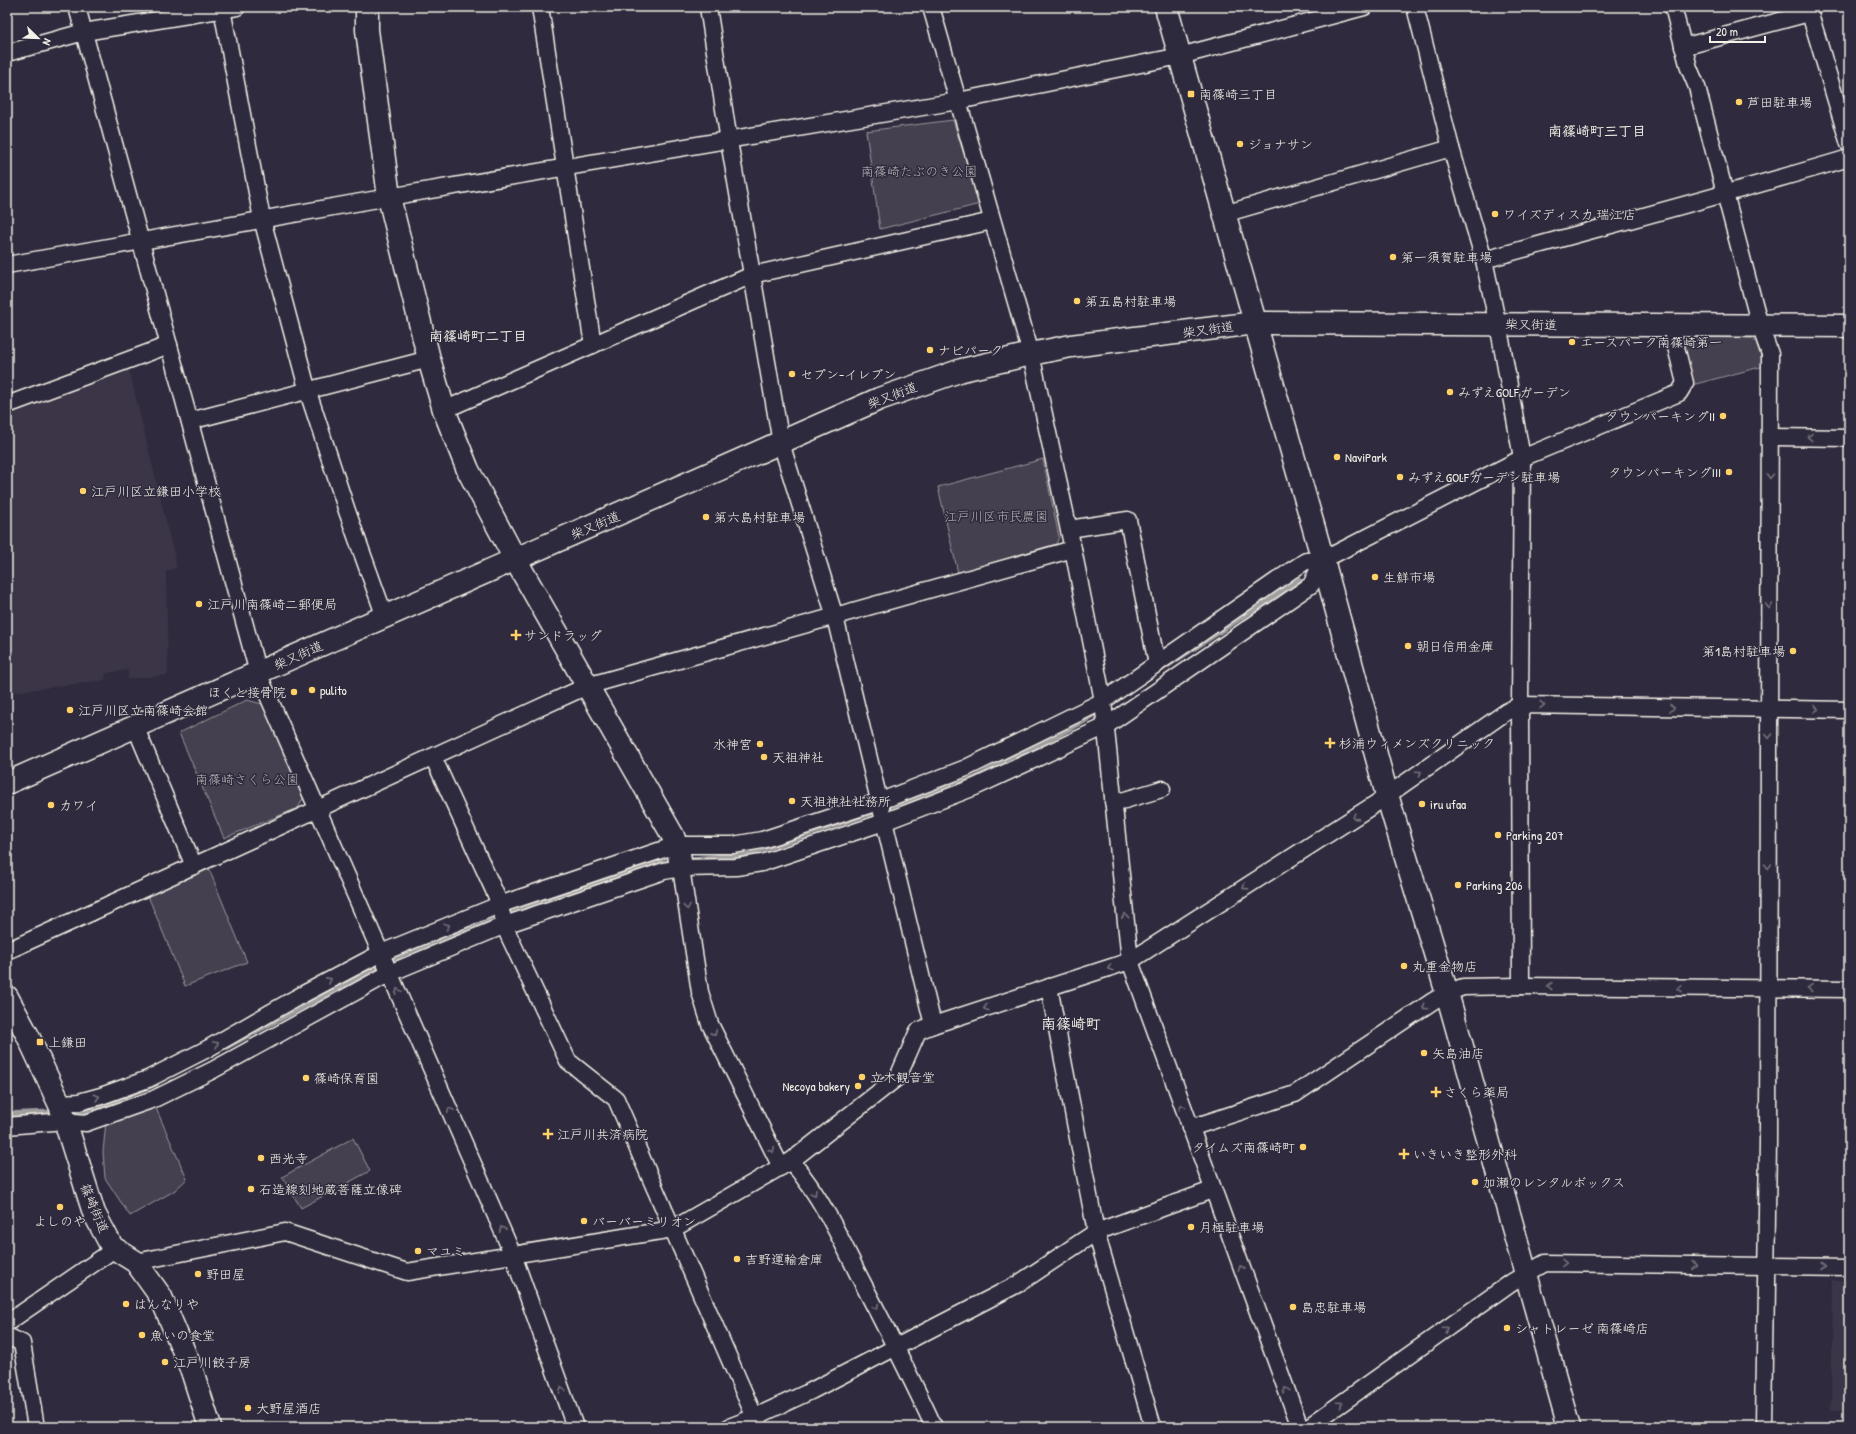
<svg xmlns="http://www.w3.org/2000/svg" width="1856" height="1434" font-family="'Patrick Hand','Klee One',sans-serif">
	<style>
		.built { fill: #3b3647 }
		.green { fill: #454050; stroke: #9c989c }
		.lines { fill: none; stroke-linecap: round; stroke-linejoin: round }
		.stream { stroke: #a19ea0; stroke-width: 5.5 }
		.street-casing { stroke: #f4f1e8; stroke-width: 19 }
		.secondary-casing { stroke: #f4f1e8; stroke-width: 25 }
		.street { stroke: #2f2a3d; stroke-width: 16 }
		.secondary { stroke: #2f2a3d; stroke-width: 22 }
		.oneway { stroke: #747079 }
		.poi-dot { fill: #ffd166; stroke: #2f2a3d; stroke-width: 1.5 }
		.labels { text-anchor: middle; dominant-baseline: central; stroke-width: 3; stroke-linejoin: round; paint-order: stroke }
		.poi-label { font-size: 13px; fill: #f4f1e8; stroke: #2f2a3d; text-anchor: start }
		.park-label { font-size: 13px; fill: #b7b3b3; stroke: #2f2a3d }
		.street-label { font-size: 13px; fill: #f4f1e8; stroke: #2f2a3d }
		.neighbourhood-label { font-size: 14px; font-weight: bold; fill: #f4f1e8; stroke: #2f2a3d }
		.quarter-label { font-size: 15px; font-weight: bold; fill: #f4f1e8; stroke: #2f2a3d }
	</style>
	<rect width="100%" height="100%" fill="#2f2a3d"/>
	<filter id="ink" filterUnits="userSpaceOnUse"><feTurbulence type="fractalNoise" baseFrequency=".025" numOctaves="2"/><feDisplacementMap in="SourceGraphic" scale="8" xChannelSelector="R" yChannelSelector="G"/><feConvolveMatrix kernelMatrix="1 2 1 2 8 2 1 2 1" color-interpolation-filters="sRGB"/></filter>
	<g filter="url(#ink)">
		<g class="built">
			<polygon points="129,369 177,567 166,572 168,675 128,679 128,670 106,673 105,680 7,693 7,414"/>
			<polygon points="1833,1281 1849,1281 1849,1411 1831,1411"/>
		</g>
		<g class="green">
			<polygon points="953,120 980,204 880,229 866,131"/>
			<polygon points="1680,337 1751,338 1756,342 1764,366 1692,385"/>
			<polygon points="1043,459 1059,537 1056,544 958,573 938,487"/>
			<polygon points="247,700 262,704 305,795 298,808 224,838 179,733"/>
			<polygon points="209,869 247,962 185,986 148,896"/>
			<polygon points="155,1106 187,1179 174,1191 130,1216 105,1178 103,1152 106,1121"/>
			<polygon points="353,1138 370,1171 301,1208 282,1177"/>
		</g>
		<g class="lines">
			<g class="stream">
				<polyline points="1162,669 1299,580"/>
				<polyline points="684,860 749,854 975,778 1084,721 1100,710"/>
				<polyline points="226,1047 403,954 647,864 676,861"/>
				<polyline points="68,1111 87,1111 156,1084"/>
				<polyline points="7,1114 57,1112"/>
			</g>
			<g class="street-casing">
				<g id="street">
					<polyline points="77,7 258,673 513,1255 575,1427"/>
					<polyline points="540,7 593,345"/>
					<polyline points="708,7 729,141 781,443 835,617 933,1025"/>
					<polyline points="931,7 1031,354 1073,549 1103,701 1130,961 1300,1427"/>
					<polyline points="1415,7 1451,148 1484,260 1501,340 1522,458 1520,705 1521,986"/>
					<polyline points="1673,7 1689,68 1697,87 1760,326 1770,354 1768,1142 1764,1427"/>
					<polyline points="1808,7 1849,144"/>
					<polyline points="222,9 262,219 308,392 347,511 385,617"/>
					<polyline points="1683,47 1809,13"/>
					<polyline points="7,53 84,32 237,7"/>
					<polyline points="1224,214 1451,148"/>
					<path d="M1484,260c122,-34 244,-66 365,-102"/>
					<polyline points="7,265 389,197 958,101 1180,56 1364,7"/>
					<polyline points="7,405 169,345"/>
					<polyline points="444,410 752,275 992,221"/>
					<polyline points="190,421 429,359"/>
					<polyline points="1771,437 1849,438"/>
					<polyline points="1069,529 1128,520 1157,664"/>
					<polyline points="1323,560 1522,458 1679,393 1685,383 1671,327"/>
					<polyline points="135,726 194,866"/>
					<polyline points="433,757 496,895 508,934 568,1061 616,1099 759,1427"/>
					<polyline points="1113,802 1125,800 1162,789"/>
					<polyline points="681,868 700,992 710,1024 781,1167"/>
					<polyline points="7,951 587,686 1073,549"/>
					<polyline points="1049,987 1096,1232 1153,1427"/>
					<polyline points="7,1126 64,1121 86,1123 154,1099 213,1070 390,973 505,925 664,871 681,868 736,867 762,863 884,822 975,787 1106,726 1311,585 1323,560 1306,561 1292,570 1103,701 966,768 878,802 762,840 733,845 676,845 499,905 381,953 296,998 207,1049 148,1079 101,1096 79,1102 59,1103"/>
					<polyline points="1190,1128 1295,1094 1433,1001 1447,993 1463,987 1521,986 1849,989"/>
					<path d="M791,1161c29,34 48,74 67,113 26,50 52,101 76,153"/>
					<polyline points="136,1262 285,1232 407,1272 673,1229 791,1161 898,1077 918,1031 933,1025 1130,961 1375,804 1506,712 1520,705 1849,710"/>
					<polyline points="7,1323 106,1255 112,1247"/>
					<polyline points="7,1336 22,1343 36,1427"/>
					<polyline points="729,1427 755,1417 811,1391 1018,1284 1096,1232 1212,1190"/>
					<polyline points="1308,1427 1512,1282 1545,1263 1849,1267"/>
				</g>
			</g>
			<g class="secondary-casing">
				<g id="secondary">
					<polyline points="367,7 367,30 389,197 429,359 444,410 468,470 515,559 673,836 679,854 681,868"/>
					<polyline points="1166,7 1268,368 1323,560 1387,795 1447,993 1569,1427"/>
					<polyline points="7,783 879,399 962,370 1031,354 1071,346 1255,323 1849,326"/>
					<polyline points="7,997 28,1036 60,1105 94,1213 112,1247 136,1262 161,1297 192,1371 210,1427"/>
				</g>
			</g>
			<use href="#street" class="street"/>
			<use href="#secondary" class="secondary"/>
		</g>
		<defs><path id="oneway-chevron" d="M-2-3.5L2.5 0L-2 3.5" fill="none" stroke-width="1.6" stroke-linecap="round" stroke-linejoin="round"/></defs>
		<g class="oneway">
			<use href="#oneway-chevron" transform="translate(1810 437) rotate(-179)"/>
			<use href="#oneway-chevron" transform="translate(1770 476) rotate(91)"/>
			<use href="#oneway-chevron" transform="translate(1769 606) rotate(90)"/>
			<use href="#oneway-chevron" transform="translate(1542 705) rotate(1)"/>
			<use href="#oneway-chevron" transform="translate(1672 708) rotate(1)"/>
			<use href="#oneway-chevron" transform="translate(1816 709) rotate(1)"/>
			<use href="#oneway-chevron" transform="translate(1769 736) rotate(90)"/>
			<use href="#oneway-chevron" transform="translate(1419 773) rotate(-35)"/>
			<use href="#oneway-chevron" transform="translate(1355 817) rotate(147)"/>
			<use href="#oneway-chevron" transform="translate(1768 866) rotate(90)"/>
			<use href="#oneway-chevron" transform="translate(1245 887) rotate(147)"/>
			<use href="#oneway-chevron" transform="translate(687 907) rotate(81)"/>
			<use href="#oneway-chevron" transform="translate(1125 916) rotate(-96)"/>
			<use href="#oneway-chevron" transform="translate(447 926) rotate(-22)"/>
			<use href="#oneway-chevron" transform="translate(1110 968) rotate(162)"/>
			<use href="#oneway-chevron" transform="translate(329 980) rotate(-28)"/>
			<use href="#oneway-chevron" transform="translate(1550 986) rotate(-179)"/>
			<use href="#oneway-chevron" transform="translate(1680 988) rotate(-179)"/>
			<use href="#oneway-chevron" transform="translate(1810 988) rotate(-179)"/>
			<use href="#oneway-chevron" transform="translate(398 991) rotate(-114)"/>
			<use href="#oneway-chevron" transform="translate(1425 1007) rotate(146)"/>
			<use href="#oneway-chevron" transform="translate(986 1008) rotate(162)"/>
			<use href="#oneway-chevron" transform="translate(714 1033) rotate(64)"/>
			<use href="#oneway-chevron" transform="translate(216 1044) rotate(-30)"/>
			<use href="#oneway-chevron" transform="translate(97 1097) rotate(-16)"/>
			<use href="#oneway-chevron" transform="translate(1182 1107) rotate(-110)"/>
			<use href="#oneway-chevron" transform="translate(450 1110) rotate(-114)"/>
			<use href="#oneway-chevron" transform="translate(772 1150) rotate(63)"/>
			<use href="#oneway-chevron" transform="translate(814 1193) rotate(59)"/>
			<use href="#oneway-chevron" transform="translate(502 1229) rotate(-114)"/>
			<use href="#oneway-chevron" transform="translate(1564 1263) rotate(1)"/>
			<use href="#oneway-chevron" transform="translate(1694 1265) rotate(1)"/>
			<use href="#oneway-chevron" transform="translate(1824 1266)"/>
			<use href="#oneway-chevron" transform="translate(1241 1268) rotate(-110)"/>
			<use href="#oneway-chevron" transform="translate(876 1307) rotate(63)"/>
			<use href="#oneway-chevron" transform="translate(1446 1329) rotate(-35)"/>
			<use href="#oneway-chevron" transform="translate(562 1390) rotate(-110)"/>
			<use href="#oneway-chevron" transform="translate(1286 1390) rotate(-110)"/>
			<use href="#oneway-chevron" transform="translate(1340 1404) rotate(-35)"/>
		</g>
	</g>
	<g class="poi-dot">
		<rect x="1187" y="90" width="8" height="8" rx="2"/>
		<circle cx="1739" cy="102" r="4"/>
		<circle cx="1240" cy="144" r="4"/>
		<circle cx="1495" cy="214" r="4"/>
		<circle cx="1393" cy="257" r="4"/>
		<circle cx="1077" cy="301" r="4"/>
		<circle cx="1572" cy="342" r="4"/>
		<circle cx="930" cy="350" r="4"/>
		<circle cx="792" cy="374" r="4"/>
		<circle cx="1450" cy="392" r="4"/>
		<circle cx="1723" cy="416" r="4"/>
		<circle cx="1337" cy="457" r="4"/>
		<circle cx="1729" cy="472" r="4"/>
		<circle cx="1400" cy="477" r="4"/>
		<circle cx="83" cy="491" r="4"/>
		<circle cx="706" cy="517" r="4"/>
		<circle cx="1375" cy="577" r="4"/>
		<circle cx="199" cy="604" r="4"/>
		<path d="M514 629h4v4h4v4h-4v4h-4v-4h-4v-4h4z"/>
		<circle cx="1408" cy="646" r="4"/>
		<circle cx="1793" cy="651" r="4"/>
		<circle cx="312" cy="690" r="4"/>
		<circle cx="294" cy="692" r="4"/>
		<circle cx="70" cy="710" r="4"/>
		<path d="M1328 737h4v4h4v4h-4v4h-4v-4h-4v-4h4z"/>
		<circle cx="760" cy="744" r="4"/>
		<circle cx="764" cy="757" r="4"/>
		<circle cx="792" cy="801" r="4"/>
		<circle cx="1422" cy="804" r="4"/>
		<circle cx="51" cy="805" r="4"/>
		<circle cx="1498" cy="835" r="4"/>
		<circle cx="1458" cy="885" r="4"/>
		<circle cx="1404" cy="966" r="4"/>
		<rect x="36" y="1038" width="8" height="8" rx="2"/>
		<circle cx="1424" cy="1053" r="4"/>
		<circle cx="862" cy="1077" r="4"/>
		<circle cx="306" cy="1078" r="4"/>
		<circle cx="858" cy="1086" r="4"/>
		<path d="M1434 1086h4v4h4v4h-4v4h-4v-4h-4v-4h4z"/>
		<path d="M546 1128h4v4h4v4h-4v4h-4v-4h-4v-4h4z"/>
		<circle cx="1303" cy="1147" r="4"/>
		<path d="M1402 1148h4v4h4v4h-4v4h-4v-4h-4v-4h4z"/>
		<circle cx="261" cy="1158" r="4"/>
		<circle cx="1475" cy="1182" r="4"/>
		<circle cx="251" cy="1189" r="4"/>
		<circle cx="60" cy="1207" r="4"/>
		<circle cx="584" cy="1221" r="4"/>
		<circle cx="1191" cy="1227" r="4"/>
		<circle cx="418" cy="1251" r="4"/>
		<circle cx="737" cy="1259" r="4"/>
		<circle cx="198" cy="1274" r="4"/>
		<circle cx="126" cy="1304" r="4"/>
		<circle cx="1293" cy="1307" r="4"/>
		<circle cx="1507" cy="1328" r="4"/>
		<circle cx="142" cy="1335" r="4"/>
		<circle cx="165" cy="1362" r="4"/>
		<circle cx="248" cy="1408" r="4"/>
	</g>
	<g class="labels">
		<g class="poi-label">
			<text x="1199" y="94">南篠崎三丁目</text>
			<text x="1747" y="102">芦田駐車場</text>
			<text x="1248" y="144">ジョナサン</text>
			<text x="1503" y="214">ワイズディスカ 瑞江店</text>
			<text x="1401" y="257">第一須賀駐車場</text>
			<text x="1085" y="301">第五島村駐車場</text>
			<text x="1580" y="342">エースパーク南篠崎第一</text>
			<text x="938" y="350">ナビパーク</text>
			<text x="800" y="374">セブン-イレブン</text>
			<text x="1458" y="392">みずえGOLFガーデン</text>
			<text x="1715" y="416" text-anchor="end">タウンパーキングII</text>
			<text x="1345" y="457">NaviPark</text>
			<text x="1721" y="472" text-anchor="end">タウンパーキングIII</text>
			<text x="1408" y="477">みずえGOLFガーデン駐車場</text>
			<text x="91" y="491">江戸川区立鎌田小学校</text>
			<text x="714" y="517">第六島村駐車場</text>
			<text x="1383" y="577">生鮮市場</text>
			<text x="207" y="604">江戸川南篠崎二郵便局</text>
			<text x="524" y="635">サンドラッグ</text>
			<text x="1416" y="646">朝日信用金庫</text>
			<text x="1785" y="651" text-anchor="end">第1島村駐車場</text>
			<text x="320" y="690">pulito</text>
			<text x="286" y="692" text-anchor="end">ほくと接骨院</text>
			<text x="78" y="710">江戸川区立南篠崎会館</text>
			<text x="1339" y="743">杉浦ウィメンズクリニック</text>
			<text x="752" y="744" text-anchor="end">水神宮</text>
			<text x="772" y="757">天祖神社</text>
			<text x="800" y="801">天祖神社社務所</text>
			<text x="1430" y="804">iru ufaa</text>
			<text x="59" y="805">カワイ</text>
			<text x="1506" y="835">Parking 207</text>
			<text x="1466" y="885">Parking 206</text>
			<text x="1412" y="966">丸重金物店</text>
			<text x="48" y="1042">上鎌田</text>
			<text x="1432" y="1053">矢島油店</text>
			<text x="870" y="1077">立木観音堂</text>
			<text x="314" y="1078">篠崎保育園</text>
			<text x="850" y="1086" text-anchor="end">Necoya bakery</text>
			<text x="1444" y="1092">さくら薬局</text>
			<text x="557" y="1134">江戸川共済病院</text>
			<text x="1295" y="1147" text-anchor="end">タイムズ南篠崎町</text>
			<text x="1413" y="1154">いきいき整形外科</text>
			<text x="269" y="1158">西光寺</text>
			<text x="1483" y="1182">加瀬のレンタルボックス</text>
			<text x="259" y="1189">石造線刻地蔵菩薩立像碑</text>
			<text x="60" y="1221" text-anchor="middle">よしのや</text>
			<text x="592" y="1221">バーバーミリオン</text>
			<text x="1199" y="1227">月極駐車場</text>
			<text x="426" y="1251">マユミ</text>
			<text x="745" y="1259">吉野運輸倉庫</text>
			<text x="206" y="1274">野田屋</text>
			<text x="134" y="1304">はんなりや</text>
			<text x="1301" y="1307">島忠駐車場</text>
			<text x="1515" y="1328">シャトレーゼ 南篠崎店</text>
			<text x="150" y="1335">魚いの食堂</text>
			<text x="173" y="1362">江戸川餃子房</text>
			<text x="256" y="1408">大野屋酒店</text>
		</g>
		<g class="park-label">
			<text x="919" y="171">南篠崎たぶのき公園</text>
			<text x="996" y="516">江戸川区市民農園</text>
			<text x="247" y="779">南篠崎さくら公園</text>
		</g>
		<g class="street-label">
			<text transform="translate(1531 324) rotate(1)">柴又街道</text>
			<text transform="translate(1208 329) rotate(-8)">柴又街道</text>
			<text transform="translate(892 395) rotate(-21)">柴又街道</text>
			<text transform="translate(595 525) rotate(-23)">柴又街道</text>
			<text transform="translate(298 655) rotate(-24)">柴又街道</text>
			<text transform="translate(95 1208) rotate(67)">篠崎街道</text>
		</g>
		<g class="neighbourhood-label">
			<text x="1597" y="130">南篠崎町三丁目</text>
			<text x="478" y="335">南篠崎町二丁目</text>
		</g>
		<g class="quarter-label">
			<text x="1071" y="1023">南篠崎町</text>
		</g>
	</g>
	<rect width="1856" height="1434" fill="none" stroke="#2f2a3d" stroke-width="24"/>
	<rect x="12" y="12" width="1832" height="1410" fill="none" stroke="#f4f1e8" stroke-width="1.5" filter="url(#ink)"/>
	<g transform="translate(38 38) rotate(113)" stroke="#2f2a3d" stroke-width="3" paint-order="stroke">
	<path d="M0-3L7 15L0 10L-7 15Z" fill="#f4f1e8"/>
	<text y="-6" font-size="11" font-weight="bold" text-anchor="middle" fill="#f4f1e8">N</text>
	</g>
	<path d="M1710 36v6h55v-6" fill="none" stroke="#f4f1e8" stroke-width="2"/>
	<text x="1716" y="36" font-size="12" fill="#f4f1e8" stroke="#2f2a3d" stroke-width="3" paint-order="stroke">20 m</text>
</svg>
